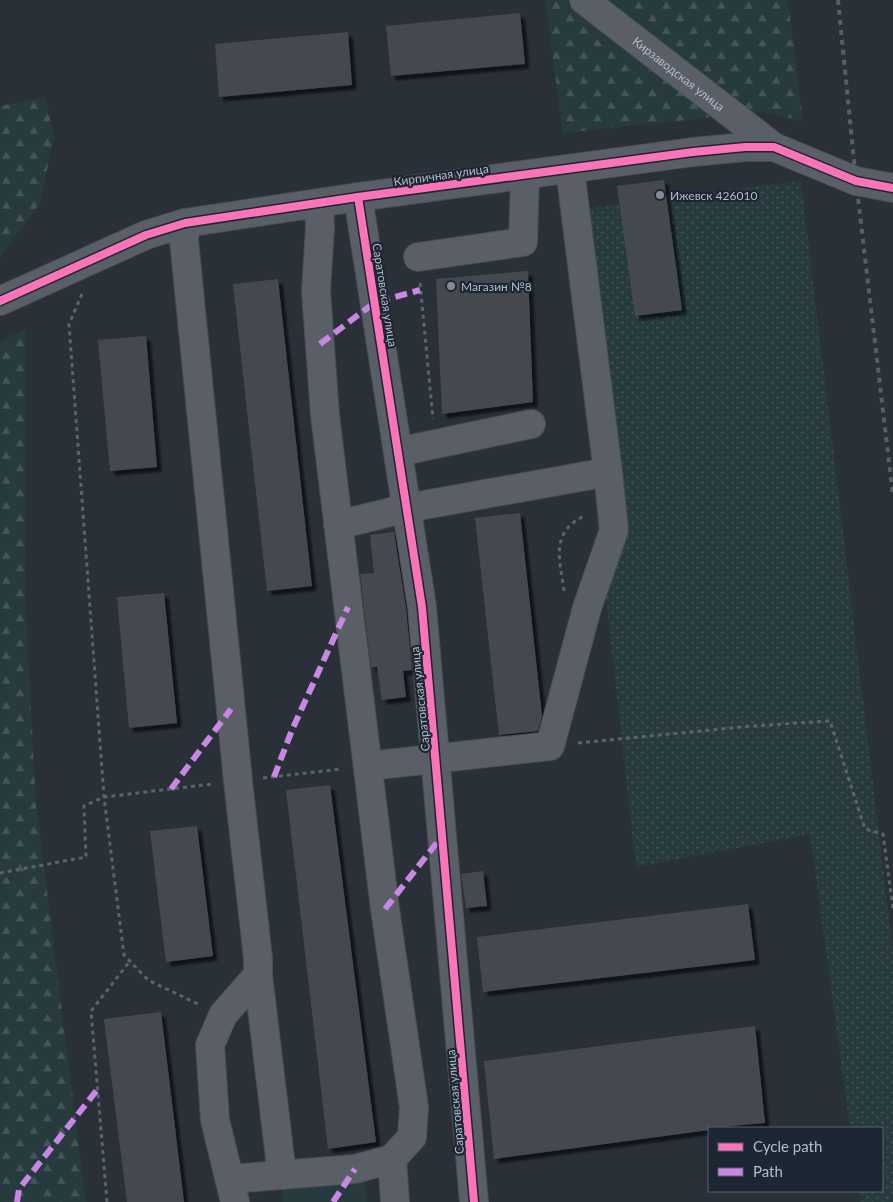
<svg xmlns="http://www.w3.org/2000/svg" width="893" height="1202" font-family="Lato,sans-serif">
	<style>
		.grass { fill: url(#grass-dots) }
		.forest { fill: url(#forest-firs) }
		.park { fill: #273a3e }
		.building { fill: #444950; filter: url(#shadow) }
		.lines { fill: none; stroke-linecap: round; stroke-linejoin: round }
		.minor-casing { stroke: #484c53; stroke-width: 30 }
		.path { stroke: #5d636a; stroke-width: 3; stroke-dasharray: 4 4; stroke-linecap: butt }
		.minor { stroke: #5a5e66; stroke-width: 28 }
		.rail { stroke: #595d64; stroke-width: 4; stroke-dasharray: 5 5; stroke-linecap: butt }
		.quiet { stroke: #c787e3; stroke-width: 6; stroke-dasharray: 12 6; stroke-linecap: butt }
		.cycleway-casing { stroke: #1d2633; stroke-width: 11 }
		.cycleway { stroke: #fb73b8; stroke-width: 8 }
		.poi-dot { fill: #848b96; stroke: #1d2633; stroke-width: 2 }
		.labels { text-anchor: middle; dominant-baseline: central; stroke-width: 4.5; stroke-linejoin: round; paint-order: stroke }
		.street-label { font-size: 12px; fill: #b4bcc9; stroke: #1d2633 }
		.poi-label { font-size: 12px; fill: #b4bcc9; stroke: #1d2633; text-anchor: start }
	</style>
	<defs>
		<pattern id="grass-dots" width="8" height="8" patternUnits="userSpaceOnUse" patternTransform="scale(1.25)"><rect width="8" height="8" fill="#273a3e"/><path d="M2 2h.1M6 6h.1" fill="none" stroke="#445559" stroke-width="1.8" stroke-linecap="round"/></pattern>
		<pattern id="forest-firs" width="22" height="20" patternUnits="userSpaceOnUse" patternTransform="scale(1.25)"><rect width="22" height="20" fill="#273a3e"/><path d="M5 1l3.5 6h-7zM16 11l3.5 6h-7z" fill="#445559"/></pattern>
		<filter id="shadow"><feDropShadow dx="4.5" dy="4.5" stdDeviation="1" flood-color="#0009"/></filter>
	</defs>
	<rect width="100%" height="100%" fill="#2a3038"/>
	<polygon class="grass" points="801,181 893,952 893,1202 860,1202 858,1191 882,1191 882,1128 850,1128 810,834 636,867 563,212"/>
	<g class="forest">
		<polygon points="545,0 788,0 803,121 761,112 563,133"/>
		<polygon points="45,97 54,137 40,203 0,257 0,106"/>
		<polygon points="26,329 25,593 36,805 86,1202 0,1202 0,341"/>
	</g>
	<polygon class="park" points="365,1175 367,1202 283,1202 281,1184"/>
	<g class="building">
		<polygon points="520,13 525,64 391,76 386,26"/>
		<polygon points="348,32 352,85 219,97 215,44"/>
		<polygon points="664,180 682,310 635,316 617,186"/>
		<polygon points="528,271 533,402 442,414 436,279"/>
		<polygon points="278,279 312,586 267,591 233,284"/>
		<polygon points="146,336 157,467 110,471 98,340"/>
		<polygon points="520,513 542,716 538,731 499,735 475,518"/>
		<polygon points="394,532 406,608 412,670 403,671 406,697 382,700 377,667 371,667 360,574 374,573 370,535"/>
		<polygon points="164,593 177,723 129,728 117,597"/>
		<polygon points="330,785 376,1142 328,1149 286,790"/>
		<polygon points="197,826 213,956 166,962 150,831"/>
		<polygon points="483,871 487,906 466,908 461,874"/>
		<polygon points="748,904 755,960 483,992 477,937"/>
		<polygon points="161,1012 184,1202 127,1202 104,1019"/>
		<polygon points="755,1026 765,1123 709,1128 709,1130 494,1159 484,1061"/>
	</g>
	<g class="lines">
		<g class="minor-casing">
			<g id="minor">
				<path id="s1" d="M584,0l190,147"/>
				<polyline points="570,169 608,472"/>
				<polyline points="358,197 422,607 474,1202"/>
				<polyline points="319,204 320,228 316,291 325,415 385,909 414,1107 412,1137 392,1159 395,1202"/>
				<polyline points="185,223 184,240 238,781 258,958 258,975 223,1015 210,1045 215,1120 235,1202"/>
				<polyline points="418,257 523,242 525,175"/>
				<polyline points="0,301 146,235 185,223 358,197 693,152 745,147 774,147 856,181 893,188"/>
				<polyline points="398,452 531,424"/>
				<polyline points="338,525 407,508 608,472 614,530 587,608 550,746 369,766"/>
				<polyline points="258,975 282,1175"/>
				<polyline points="231,1179 355,1169 392,1159"/>
			</g>
		</g>
		<g class="path">
			<polyline points="420,283 433,419"/>
			<polyline points="82,294 69,324 104,797 124,955 148,980 200,1005"/>
			<path d="M564,591c-4,-32 -15,-59 22,-76"/>
			<polyline points="578,743 752,726 830,721 865,829 883,834 893,909"/>
			<polyline points="263,778 341,769"/>
			<polyline points="0,873 86,857 84,806 104,797 212,784"/>
			<polyline points="107,1202 91,1011 130,961"/>
		</g>
		<use href="#minor" class="minor"/>
		<polyline class="rail" points="838,0 856,181 893,496"/>
		<g class="quiet">
			<polyline points="320,344 374,303 420,290"/>
			<polyline points="274,777 292,730 348,607"/>
			<polyline points="171,789 231,709"/>
			<polyline points="385,909 442,836"/>
			<polyline points="17,1202 19,1189 97,1090"/>
			<polyline points="333,1202 355,1169"/>
		</g>
		<g class="cycleway-casing">
			<g id="cycleway">
				<polyline points="358,197 422,607 474,1202"/>
				<polyline points="0,301 146,235 185,223 358,197 693,152 745,147 774,147 856,181 893,188"/>
			</g>
		</g>
		<use href="#cycleway" class="cycleway"/>
	</g>
	<g class="poi-dot">
		<circle cx="660" cy="195" r="5"/>
		<circle cx="451" cy="286" r="5"/>
	</g>
	<g class="labels">
		<g class="street-label">
			<text stroke="none"><textPath href="#s1" startOffset="120">Кирзаводская улица</textPath></text>
			<text transform="translate(441 175) rotate(-8)">Кирпичная улица</text>
			<text transform="translate(385 295) rotate(81)">Саратовская улица</text>
			<text transform="translate(420 699) rotate(-96)">Саратовская улица</text>
			<text transform="translate(455 1102) rotate(-95)">Саратовская улица</text>
		</g>
		<g class="poi-label">
			<text x="670" y="195">Ижевск 426010</text>
			<text x="461" y="286">Магазин №8</text>
		</g>
	</g>
	<rect x="708" y="1127" width="175" height="65" fill="#1d2633" stroke="#59626f"/>
	<rect x="718" y="1143" width="25" height="8" fill="#fb73b8" stroke="#59626f"/>
	<text x="753" y="1152" font-size="15" fill="#b4bcc9">Cycle path</text>
	<rect x="718" y="1168" width="25" height="8" fill="#c787e3" stroke="#59626f"/>
	<text x="753" y="1177" font-size="15" fill="#b4bcc9">Path</text>
</svg>
